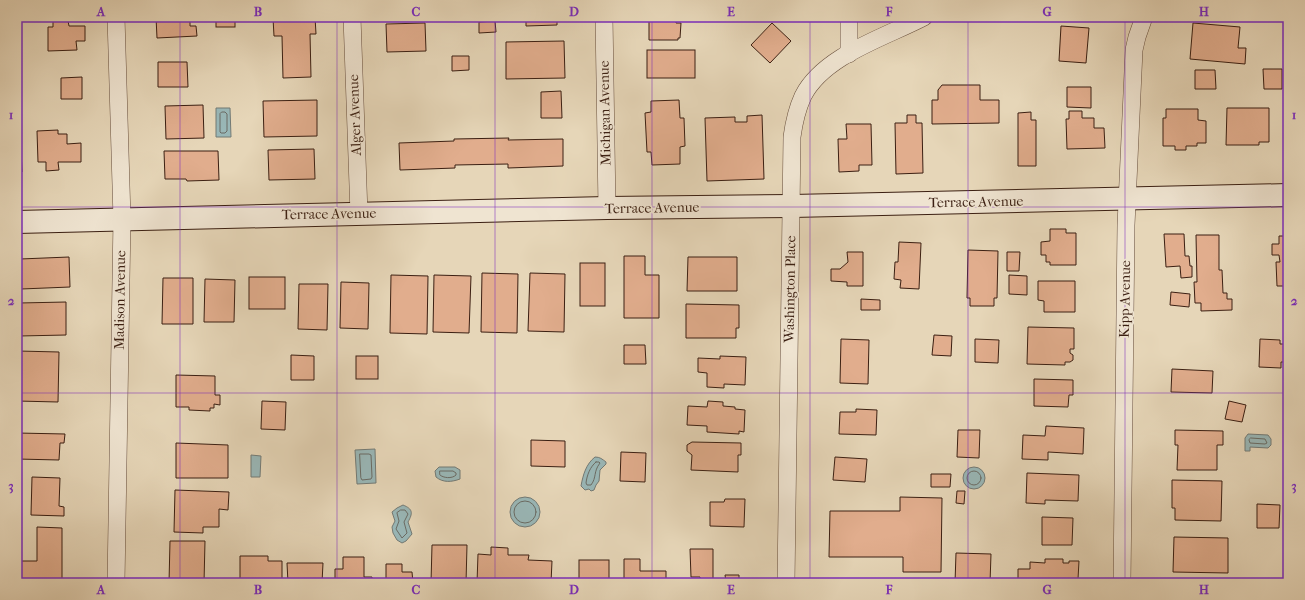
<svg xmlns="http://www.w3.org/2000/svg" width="1305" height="600" font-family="'IM FELL French Canon',serif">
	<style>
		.water { fill: #99b7b7; stroke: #737a75 }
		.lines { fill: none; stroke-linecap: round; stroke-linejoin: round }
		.shore { stroke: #6a6b64; stroke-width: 1 }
		.building { fill: #e1ad8d; stroke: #3b1f12 }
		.minor-casing { stroke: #664d3c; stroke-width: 18 }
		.secondary-casing { stroke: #3b1f12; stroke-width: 24 }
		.minor { stroke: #efe4d1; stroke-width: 17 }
		.secondary { stroke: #efe4d1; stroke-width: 22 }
		.grid { fill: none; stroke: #7b2cbf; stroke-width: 1; stroke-opacity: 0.55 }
		.labels { text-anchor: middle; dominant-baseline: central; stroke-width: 3.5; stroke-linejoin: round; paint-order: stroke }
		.street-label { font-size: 14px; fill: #3b1f12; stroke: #efe4d1 }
		.neatline { fill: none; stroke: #7b2cbf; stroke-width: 1.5 }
		.grid-label { font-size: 13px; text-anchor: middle; font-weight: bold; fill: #7b2cbf }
	</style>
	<rect width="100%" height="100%" fill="#e6d6b8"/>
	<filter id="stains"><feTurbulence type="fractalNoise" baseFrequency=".005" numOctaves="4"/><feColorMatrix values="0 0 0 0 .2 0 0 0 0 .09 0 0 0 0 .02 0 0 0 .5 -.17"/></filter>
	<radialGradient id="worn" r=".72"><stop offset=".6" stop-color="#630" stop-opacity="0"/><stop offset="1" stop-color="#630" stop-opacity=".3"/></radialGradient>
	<g class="water">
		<polygon points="216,108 230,108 231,137 216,137"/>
		<polygon points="1248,434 1268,435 1271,439 1271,445 1268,448 1250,447 1250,451 1245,451 1245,438"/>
		<polygon points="375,449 376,483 357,484 355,450"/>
		<polygon points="251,455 261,456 260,477 251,477"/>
		<path d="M595,457c5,0 7,2 11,5v2l-6,6 -1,11 -3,4 -2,5 -3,1 -2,-2 -4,1 -4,-4c2,-11 5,-22 14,-29z"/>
		<path d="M439,467h16l5,3v9c-8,3 -17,4 -24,-2l-1,-6z"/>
		<circle cx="974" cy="478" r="11"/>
		<circle cx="525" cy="512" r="15"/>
		<path d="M403,505c10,4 10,8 5,17l4,12 -6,7 -4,2 -5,-3 -4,-7 -1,-6 3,-6 -3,-9 5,-4z"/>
	</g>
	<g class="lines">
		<g class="shore">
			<polygon points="222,112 225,112 227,114 227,131 225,133 221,133 220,132 220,114"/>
			<polygon points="1251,438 1265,439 1267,443 1265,444 1250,443 1249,440"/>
			<polygon points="360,454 369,454 371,455 372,477 371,479 362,480 361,478"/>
			<path d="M596,462h3l1,1c-7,9 -3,14 -9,22h-4l-1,-2c1,-8 4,-16 10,-21z"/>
			<path d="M440,471h13l3,2v2c-4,4 -13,3 -16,0z"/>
			<circle cx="974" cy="478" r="7"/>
			<circle cx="525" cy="512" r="11"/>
			<polygon points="401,510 405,510 408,514 404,522 407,533 402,538 396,529 399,521 397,513"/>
		</g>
	</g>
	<g class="building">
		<polygon points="156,17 190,17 190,26 196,26 197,36 157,38"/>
		<rect x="216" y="17" width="19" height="10"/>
		<polygon points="315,17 316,34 310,34 311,77 283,78 282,36 274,36 273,18"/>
		<polygon points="526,17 557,17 557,25 526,26"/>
		<polygon points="649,17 676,17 676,23 681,23 680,38 678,38 678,40 649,40"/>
		<polygon points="53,21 68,21 69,26 85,26 85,41 76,41 77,50 48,51 48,27 53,27"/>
		<polygon points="495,21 496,32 479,33 479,22"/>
		<polygon points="425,23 426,51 387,52 386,24"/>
		<polygon points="772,23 791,41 770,63 751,45"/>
		<polygon points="1193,23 1240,27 1238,48 1246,48 1245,64 1190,59"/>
		<polygon points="1061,26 1089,28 1086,63 1059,61"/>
		<polygon points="564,41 565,78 506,79 506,42"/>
		<rect x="647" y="50" width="48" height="28"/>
		<polygon points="452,56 469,56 469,70 452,71"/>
		<polygon points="158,62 187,62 188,87 158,87"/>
		<polygon points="1263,69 1282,69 1282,89 1264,89"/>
		<polygon points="1195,70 1215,70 1216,89 1195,89"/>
		<polygon points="82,77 82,99 61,99 61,78"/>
		<polygon points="942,85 980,85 980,100 999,100 999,123 932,124 932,100 938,100 938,90"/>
		<polygon points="1067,87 1091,87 1091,108 1067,107"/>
		<polygon points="561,91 562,118 541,118 541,92"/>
		<polygon points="317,100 317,136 264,137 263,101"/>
		<polygon points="679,100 680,118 684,118 685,146 680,147 680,164 652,165 651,152 647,152 645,113 651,112 651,101"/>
		<polygon points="203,105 204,138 166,139 165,106"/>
		<polygon points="17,107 19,107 22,172 17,172"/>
		<polygon points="1227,108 1269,108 1269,142 1259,142 1259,145 1226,145"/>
		<polygon points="1166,109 1198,109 1198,120 1206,121 1206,143 1197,143 1197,146 1186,146 1186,150 1175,150 1175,146 1163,146 1163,118 1166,118"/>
		<polygon points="1069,111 1082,111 1082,118 1094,118 1094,128 1104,128 1105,148 1067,149 1066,119 1069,119"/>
		<polygon points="1031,112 1031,120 1036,120 1036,166 1018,166 1018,113"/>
		<polygon points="762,115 764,179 707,181 705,118 735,117 735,122 747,122 747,116"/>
		<polygon points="907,115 916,115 916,123 922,123 923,173 896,174 895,123 907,123"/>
		<polygon points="846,124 871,124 872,165 859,165 859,171 839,172 838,139 847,139"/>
		<polygon points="58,130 58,134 67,134 67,144 81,143 81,162 58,162 59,170 46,171 46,162 38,162 37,131"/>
		<polygon points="509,138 508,140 563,139 563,166 508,168 508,164 455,165 455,168 400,170 399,143 454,141 454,139"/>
		<polygon points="314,149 315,179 269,180 268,150"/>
		<polygon points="164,151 218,151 219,180 187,181 186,179 165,179"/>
		<polygon points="1050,229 1066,229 1066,233 1076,233 1076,265 1050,265 1050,262 1046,262 1046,255 1041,255 1041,242 1050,241"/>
		<polygon points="1164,234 1184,234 1185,256 1189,256 1190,266 1192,266 1192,277 1181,278 1180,266 1166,267"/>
		<polygon points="1196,235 1219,235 1219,270 1222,270 1223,293 1227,293 1227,299 1232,299 1232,310 1201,311 1201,303 1195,303 1194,282 1197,282"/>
		<polygon points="1279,236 1288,236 1288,286 1277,286 1276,262 1280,262 1279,255 1272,255 1272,244 1279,244"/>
		<polygon points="899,242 921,243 919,289 900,288 901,280 894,279 895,262 898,262"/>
		<polygon points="968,250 998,251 997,298 994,298 994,306 970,306 970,298 967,298"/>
		<polygon points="847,252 863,252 863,286 847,286 847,282 831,281 831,269 840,269 848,262"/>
		<polygon points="1007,252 1020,252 1019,271 1007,271"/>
		<polygon points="624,256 645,256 645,275 659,275 659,318 624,318"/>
		<polygon points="69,257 70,287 21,289 20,259"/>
		<polygon points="688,257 737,257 737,291 687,291"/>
		<rect x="580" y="263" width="25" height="43"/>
		<polygon points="482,273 518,274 517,333 481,332"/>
		<polygon points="530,273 565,274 564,332 528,331"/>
		<polygon points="391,275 428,276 427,334 390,333"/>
		<polygon points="434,275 471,276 469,333 433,332"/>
		<polygon points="1009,275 1027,276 1027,295 1009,294"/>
		<rect x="249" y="277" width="36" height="32"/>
		<polygon points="163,278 193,278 193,324 162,324"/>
		<polygon points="205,279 235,280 234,322 204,322"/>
		<polygon points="1038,281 1075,281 1075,312 1044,312 1044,301 1038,300"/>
		<polygon points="341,282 369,283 368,329 340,328"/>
		<polygon points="299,284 328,284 327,330 298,329"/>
		<polygon points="1171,292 1190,294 1189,307 1170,305"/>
		<polygon points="861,299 880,300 880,310 861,310"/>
		<polygon points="66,302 66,335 19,336 19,303"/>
		<polygon points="686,304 739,305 739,328 736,328 736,338 686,338"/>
		<polygon points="1028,327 1074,328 1074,349 1070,349 1070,353 1073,355 1073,360 1070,362 1065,362 1065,365 1027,364"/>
		<polygon points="934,335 952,336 951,356 932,355"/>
		<polygon points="841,339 869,340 868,384 840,383"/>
		<polygon points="975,339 999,340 998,363 975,362"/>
		<polygon points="1260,339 1280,340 1280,344 1288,344 1288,362 1281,362 1281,368 1259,367"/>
		<polygon points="624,345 645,345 646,364 624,364"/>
		<polygon points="18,351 59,352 58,402 17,401"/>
		<polygon points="291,355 314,356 314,380 291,380"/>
		<rect x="356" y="356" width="22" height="23"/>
		<polygon points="720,356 746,357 745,385 724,384 724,388 707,387 707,373 698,372 698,358 720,359"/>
		<polygon points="1172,369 1213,371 1212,393 1171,392"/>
		<polygon points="176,375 215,376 215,395 220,395 220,405 214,404 214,408 210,408 210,411 189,410 189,407 176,407"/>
		<polygon points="1034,379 1073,380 1073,395 1069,395 1068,407 1034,406"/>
		<polygon points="262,401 286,402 285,430 261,429"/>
		<polygon points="708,401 723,402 723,406 735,407 735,409 745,410 744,432 739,431 739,434 707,432 707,426 687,425 688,406 707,407"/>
		<polygon points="1229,401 1246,405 1242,422 1225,419"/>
		<polygon points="856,409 877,410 876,435 839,434 840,412 856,412"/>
		<polygon points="1046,426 1084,428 1083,454 1048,452 1048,460 1022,459 1023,435 1045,436"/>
		<polygon points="958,430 980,430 979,458 957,457"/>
		<polygon points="1175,430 1223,431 1223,445 1217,445 1217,470 1177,470 1178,445 1175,445"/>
		<polygon points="17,433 65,434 64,443 60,443 59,460 17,459"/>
		<polygon points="531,440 565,441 565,467 531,466"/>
		<polygon points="692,442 741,443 741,455 738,455 738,472 691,470 692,455 687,451 687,445"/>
		<polygon points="176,443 228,445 228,478 176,478"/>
		<polygon points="621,452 646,453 645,482 620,481"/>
		<polygon points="835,457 867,459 865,482 833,480"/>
		<polygon points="1027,473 1079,475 1078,501 1045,500 1045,504 1026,503"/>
		<polygon points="931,474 951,474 950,487 931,487"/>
		<polygon points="32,477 60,478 59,506 64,507 64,516 31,515"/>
		<polygon points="1172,480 1222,481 1221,521 1175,520 1175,508 1172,508"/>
		<polygon points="175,490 229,492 228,510 219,509 219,527 203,527 203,533 174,532"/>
		<polygon points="957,491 965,491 964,504 956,503"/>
		<polygon points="900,497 942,498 941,572 903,572 903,557 829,557 830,511 900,511"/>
		<polygon points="725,499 745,499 744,527 710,526 710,502 724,502"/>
		<polygon points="1257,504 1280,505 1279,528 1257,528"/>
		<polygon points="1042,517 1073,518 1072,545 1042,545"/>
		<polygon points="37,527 62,528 62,583 19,583 19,561 37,561"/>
		<polygon points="1174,537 1228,538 1228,573 1173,572"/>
		<polygon points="170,541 205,541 204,583 169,583"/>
		<polygon points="432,545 467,545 466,583 431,583"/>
		<polygon points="491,547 508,548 508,555 529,555 528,560 552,561 551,583 477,583 478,554 491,555"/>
		<polygon points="690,549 713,549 713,582 726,582 725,575 739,575 739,583 700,583 700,577 691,577"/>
		<polygon points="956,553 991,554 990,583 955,583"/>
		<polygon points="240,556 268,556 268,561 282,561 282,583 240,583"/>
		<polygon points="343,557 364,557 364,577 372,577 372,583 335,583 335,569 343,569"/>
		<polygon points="624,559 640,559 640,571 666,571 666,583 624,583"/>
		<polygon points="1045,559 1063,559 1063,563 1069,563 1069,561 1079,561 1078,579 1075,579 1074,583 1018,583 1018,569 1030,569 1030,562 1045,563"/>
		<rect x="579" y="560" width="30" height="23"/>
		<polygon points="287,563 323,563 322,583 288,583"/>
		<polygon points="386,564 402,564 402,572 412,572 413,583 386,583"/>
	</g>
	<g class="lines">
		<g class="minor-casing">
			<g id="minor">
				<polyline points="116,17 122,219 116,583"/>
				<polyline points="352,17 359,214"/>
				<polyline points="604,17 607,208"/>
				<polyline points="849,54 849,17"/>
				<path d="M786,583l6,-446c2,-15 5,-28 11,-41 21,-41 83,-59 121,-79"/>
				<polyline points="1122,583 1126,225 1134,50 1137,37 1144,17"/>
			</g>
		</g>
		<g class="secondary-casing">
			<polyline id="secondary" points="17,222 607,208 792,206 1288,195"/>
		</g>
		<use href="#minor" class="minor"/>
		<use href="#secondary" class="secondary"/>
	</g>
	<path class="grid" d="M180,17v566M337,17v566M495,17v566M652,17v566M810,17v566M968,17v566M1125,17v566M17,207h1271M17,393h1271"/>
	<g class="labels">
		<g class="street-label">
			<text transform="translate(605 113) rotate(-91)">Michigan Avenue</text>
			<text transform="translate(355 115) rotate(-92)">Alger Avenue</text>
			<text transform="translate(976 202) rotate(-1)">Terrace Avenue</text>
			<text transform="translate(652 208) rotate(-1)">Terrace Avenue</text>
			<text transform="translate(329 214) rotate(-1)">Terrace Avenue</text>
			<text transform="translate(790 289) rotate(-89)">Washington Place</text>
			<text transform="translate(1125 299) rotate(-89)">Kipp Avenue</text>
			<text transform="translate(120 300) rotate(-89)">Madison Avenue</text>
		</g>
	</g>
	<rect width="1305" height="600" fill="none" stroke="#e6d6b8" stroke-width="44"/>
	<rect x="22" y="22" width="1261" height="556" class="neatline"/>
	<g class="grid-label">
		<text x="101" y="16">A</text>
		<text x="258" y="16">B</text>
		<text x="416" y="16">C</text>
		<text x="574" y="16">D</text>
		<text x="731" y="16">E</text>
		<text x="889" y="16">F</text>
		<text x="1047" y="16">G</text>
		<text x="1204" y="16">H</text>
		<text x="11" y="119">1</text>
		<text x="1294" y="119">1</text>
		<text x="11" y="305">2</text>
		<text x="1294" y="305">2</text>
		<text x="11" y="490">3</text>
		<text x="1294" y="490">3</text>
		<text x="101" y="594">A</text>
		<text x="258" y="594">B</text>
		<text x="416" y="594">C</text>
		<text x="574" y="594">D</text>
		<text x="731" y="594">E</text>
		<text x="889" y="594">F</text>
		<text x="1047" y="594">G</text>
		<text x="1204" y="594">H</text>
	</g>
	<rect width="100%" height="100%" filter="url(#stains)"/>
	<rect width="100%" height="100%" fill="url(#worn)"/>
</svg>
